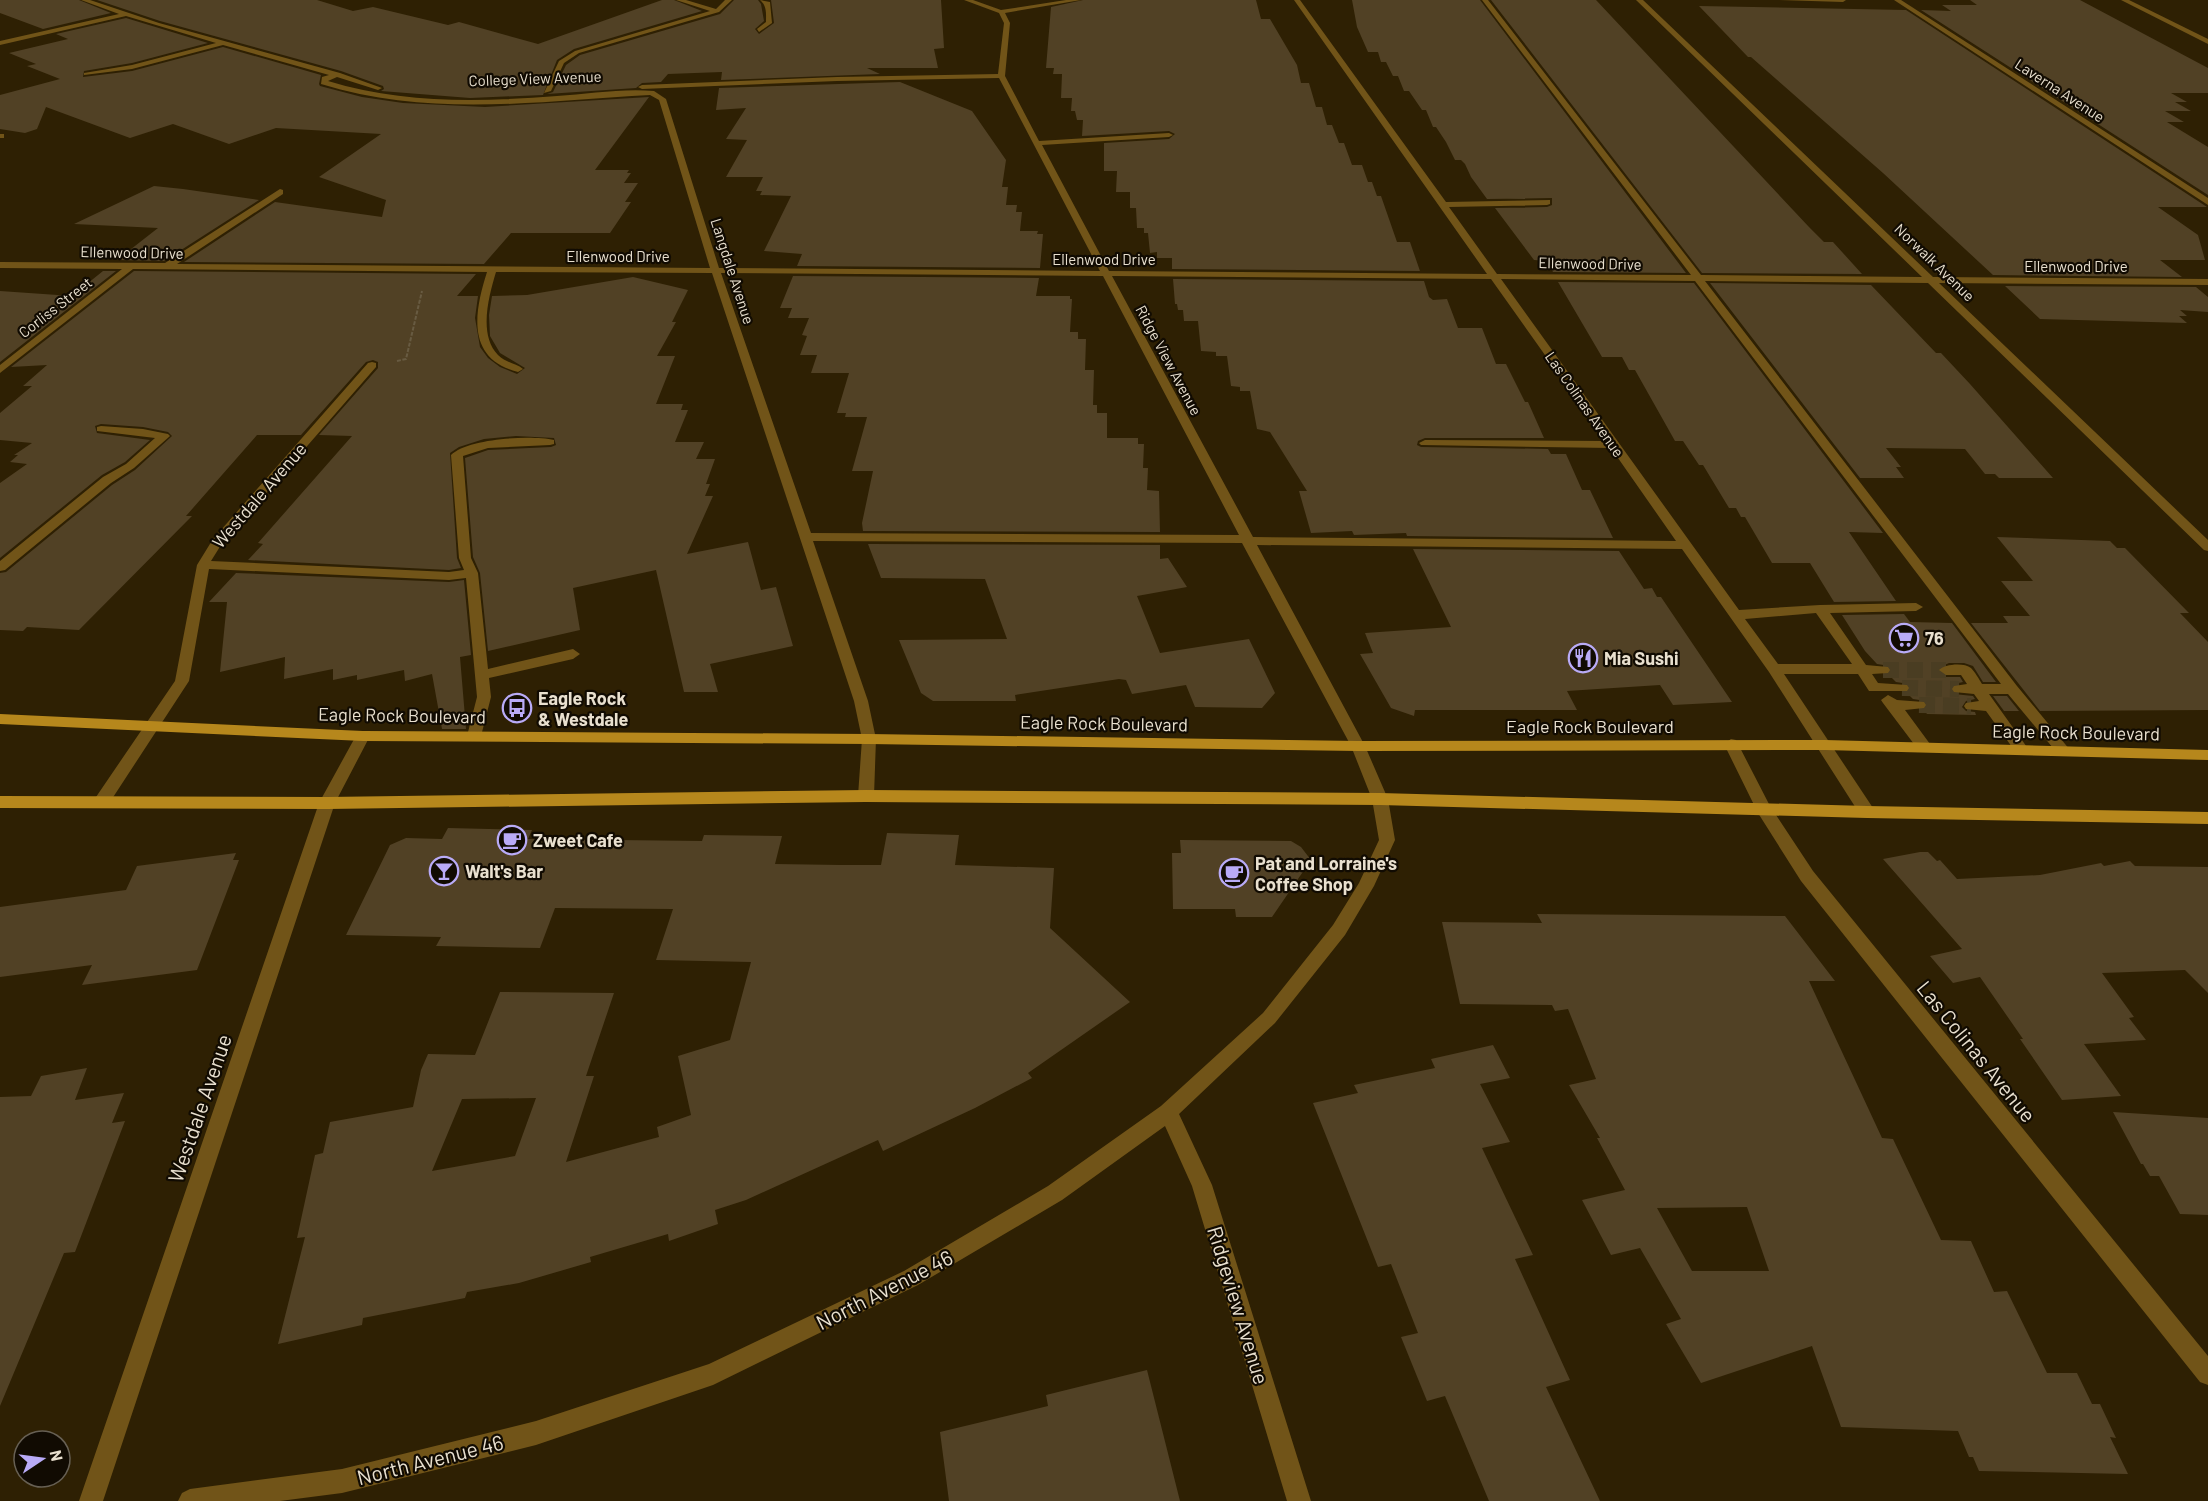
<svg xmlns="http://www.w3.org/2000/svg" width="2208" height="1501" font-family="Barlow,sans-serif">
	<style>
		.building { fill: #514125; fill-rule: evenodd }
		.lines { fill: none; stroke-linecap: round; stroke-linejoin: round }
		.minor-tunnel { stroke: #4a3d22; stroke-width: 16; stroke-dasharray: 16 8; stroke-linecap: butt }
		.path { stroke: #685b42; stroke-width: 2; stroke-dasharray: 4 1.5; stroke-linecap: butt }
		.minor { fill: #715418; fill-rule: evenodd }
		.major { fill: #b6871c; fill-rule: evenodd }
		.labels { text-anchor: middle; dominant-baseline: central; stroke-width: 4.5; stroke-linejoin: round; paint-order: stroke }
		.far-street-label { font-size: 15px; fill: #e9e0cf; stroke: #110b02 }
		.street-label { font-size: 18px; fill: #e9e0cf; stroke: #110b02 }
		.poi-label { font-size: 18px; font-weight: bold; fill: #e9e0cf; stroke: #110b02; text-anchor: start }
		.near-street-label { font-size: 21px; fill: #e9e0cf; stroke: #110b02 }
	</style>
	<rect width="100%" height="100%" fill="#2e2003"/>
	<g class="building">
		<polygon points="0,0 79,0 111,13 43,29 0,13"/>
		<polygon points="97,0 317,0 353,11 373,7 448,25 459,22 538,44 662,0 674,0 702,11 574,49 557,60 543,95 470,98 381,91 384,89 383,86 341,71 160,21"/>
		<polygon points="734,0 758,0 761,4 764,21 755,29 759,34 774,23 771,0 941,0 944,48 934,49 938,68 867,68 880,74 721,80 722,72 668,74 661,82 642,83 636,88 547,94 553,92 566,65 580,55 720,14"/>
		<polygon points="1083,0 1256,0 1261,19 1270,19 1297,65 1301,83 1309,83 1316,107 1322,107 1327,125 1332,125 1339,143 1344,143 1352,165 1362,165 1368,182 1372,182 1377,196 1381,196 1397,242 1410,242 1420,271 1172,269 1172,258 1157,258 1157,252 1150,253 1148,233 1144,233 1144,228 1137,228 1136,208 1130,208 1130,192 1116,192 1117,171 1104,171 1104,143 1169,139 1175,134 1169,131 1082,136 1083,120 1077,120 1075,111 1071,111 1072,98 1061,98 1062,74 1053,74 1054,68 1046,68 1051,7"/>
		<polygon points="1352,0 1480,0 1686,273 1553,272 1547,261 1534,260 1495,208 1547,207 1552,205 1552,198 1487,199 1471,177 1465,164 1461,160 1455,160 1446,142 1436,127 1433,127 1426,110 1422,110 1409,91 1404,91 1398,76 1393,76 1386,62 1381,62 1378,52 1368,52 1357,27"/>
		<polygon points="1491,0 1596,0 1809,227 1824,242 1833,242 1862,274 1702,273"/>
		<polygon points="1970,0 2080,0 2208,68 2208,93 2171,93 2187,102 2175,102 2191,111 2165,111 2184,122 2167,122 2208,147 2208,195 1921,10 1951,11 1942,5 1977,5"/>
		<polygon points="1699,6 1906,10 2207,207 2158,207 2198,235 2205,260 2160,260 2182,277 1993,275 1883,173 1751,57 1748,57"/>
		<polygon points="126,18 208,43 132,63 84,71 83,77 132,71 223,47 321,75 319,84 320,86 362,97 403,103 485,107 649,97 595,170 629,170 627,173 631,173 624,183 638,183 625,202 631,202 610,233 511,233 484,264 184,262 275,202 382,217 386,200 319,177 381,134 276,128 229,144 173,124 130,138 46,107 37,129 25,133 0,129 0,95 60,79 27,66 36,64 9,53 68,39 56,34"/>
		<polygon points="900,82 972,111 1006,160 1002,187 1008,187 1006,205 1017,205 1016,212 1022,212 1020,231 1038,231 1037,234 1043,234 1040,268 797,266 802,254 764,251 791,196 760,195 762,191 756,191 763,177 726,177 747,140 726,139 746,108 716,110 719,88"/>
		<polygon points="154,186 183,189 259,200 164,261 117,260 158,228 74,224"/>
		<polygon points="103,271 116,271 0,362 0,291 72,296"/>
		<polygon points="134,271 476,274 457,296 478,296 475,318 480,347 488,358 500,367 517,374 525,368 500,353 490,336 489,315 492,296 527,295 633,277 688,290 672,322 676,322 657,356 675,356 656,404 683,404 681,410 688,410 675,442 704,442 696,459 715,459 706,484 710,484 705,496 713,496 687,554 748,542 761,590 776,587 793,646 710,664 718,692 684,692 656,570 573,588 580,630 488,651 480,573 473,557 465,458 488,450 551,447 556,445 554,438 516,436 484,439 459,447 450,453 457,558 461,568 449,570 248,560 263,544 258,543 352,436 319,435 378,368 378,362 373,360 366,362 301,435 257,435 186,516 192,516 79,630 27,627 23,631 0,630 0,573 6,572 112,485 135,470 172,436 168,432 143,427 101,424 95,426 97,433 150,440 125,462 102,475 0,558 0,483 27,464 10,462 18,455 14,455 32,443 0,440 0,413 32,386 23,386 47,365 11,367"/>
		<polygon points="793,276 1039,278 1036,296 1070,296 1070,299 1072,299 1070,332 1078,332 1078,339 1086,339 1085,370 1094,370 1093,405 1097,405 1097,413 1107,413 1107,438 1138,438 1138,444 1144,444 1143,468 1148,468 1147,490 1159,491 1160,532 863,531 862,523 873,471 852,471 867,417 845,417 846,413 837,413 849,373 811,373 817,355 800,355 807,336 802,335 809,318 788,318 792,308 780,308"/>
		<polygon points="1173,279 1424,281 1429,297 1433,300 1447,299 1458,328 1482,328 1496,364 1506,364 1525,402 1528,402 1544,438 1425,438 1418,441 1417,445 1421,447 1548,449 1551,454 1566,454 1582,490 1590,490 1613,538 1407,536 1406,533 1354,535 1352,531 1311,533 1299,491 1307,491 1270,432 1257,429 1250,391 1240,391 1240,387 1231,386 1227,356 1216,356 1216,352 1201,351 1198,321 1184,321 1183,310 1178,310 1177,304 1175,304"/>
		<polygon points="1558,282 1694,283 1883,533 1849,532 1896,601 1834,602 1810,563 1772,563 1745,517 1741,517 1736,508 1729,508 1703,465 1699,465 1683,441 1675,441 1635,370 1629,370 1622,357 1602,357"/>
		<polygon points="1710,283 1871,285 1936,353 1941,353 1970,384 2053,478 1999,478 1995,474 1985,474 1965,449 1886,448 1901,467 1896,467 1904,478 1860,478"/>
		<polygon points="2005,286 2196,287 2208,297 2208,312 2180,310 2187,316 2179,316 2187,323 2040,319"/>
		<polygon points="1997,537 2110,541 2117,548 2125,548 2189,613 2180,613 2208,642 2208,710 2040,711 1971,623 2008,623 2003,616 2030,616 2001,581 2033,581"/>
		<polygon points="868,544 1160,545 1160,559 1168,558 1187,587 1137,596 1160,653 1249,639 1275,693 1262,708 1195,707 1186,685 1132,694 1126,680 1119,679 1015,695 1016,701 933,701 921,693 899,640 1007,639 985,579 881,578"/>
		<polygon points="1413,549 1619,551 1644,589 1652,588 1657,597 1661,597 1732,702 1673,705 1660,685 1567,691 1577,710 1415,710 1414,716 1391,708 1360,654 1373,653 1365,633 1451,627"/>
		<polygon points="236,573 449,582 464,580 471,655 460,657 466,729 442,729 432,674 405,681 404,670 357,680 357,675 333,680 333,669 284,679 285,657 220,672 227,602 209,602"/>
		<polygon points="1904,614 1910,622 1952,623 1996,682 1983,682 1973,666 1964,663 1949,663 1938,668 1938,672 1945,677 1960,677 1963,682 1954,684 1950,690 1954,694 1973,696 1975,699 1966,701 1962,707 1966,711 1975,712 1976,715 1927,714 1924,710 1928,706 1926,701 1913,699 1907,693 1911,689 1909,684 1896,682 1889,675 1892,671 1890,666 1877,664 1865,651 1842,615"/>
		<polygon points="1993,696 2007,696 2019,711 2004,711"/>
		<path d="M448,828l84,2 -4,9 174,2 2,-6 78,1 -7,28 66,1h40l6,-32 72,2 -4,30 99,3 -4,60 80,74 -102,71 4,5 -57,30 -92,43 -5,-11 -132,60 -31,10 3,14 -49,17 -1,-7 -78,23 1,5 -72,21 -52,9 -2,6 -102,20 -1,7 -84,19 27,-107 -8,1 18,-83 8,-2 7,-31 83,-15 8,-37 7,-16 47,1 25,-63 114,1 -28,83h8l-28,86 93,-25 -2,-10 34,-12 -13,-59 52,-16 21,-78 -95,-2 17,-51 -118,-1 -15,40 -104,-2 5,-9 -95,-2 44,-90 16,-7 36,1zM536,1098l-21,58 -83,15 30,-72z"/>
		<polygon points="1180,840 1291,841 1301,847 1311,860 1272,917 1236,917 1235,909 1173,909 1172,853 1181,853"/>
		<polygon points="1920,852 1928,852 1937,861 1940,860 1957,879 2040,875 2101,863 2104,866 2130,861 2135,866 2208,867 2208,993 2185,970 2102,973 2134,1017 2129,1018 2146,1040 2084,1044 2121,1096 2062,1100 2020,1039 2023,1039 1980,977 1953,983 1930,956 1962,949 1883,859"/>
		<polygon points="236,853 233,860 239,860 197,970 82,985 92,965 0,977 0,907 126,890 137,866"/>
		<path d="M1537,914l248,2 50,65h-26l73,157 11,1 48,101 30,1 23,51 13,-1 40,82h30l15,31h8l16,34 -6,-1 18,37 -149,-3 -6,-14h-4l-11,-26 -117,-4 -29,-81 -111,37 -35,-59 15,-5 -41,-71 -29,7 -29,-55 43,-10 -28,-52h3l-31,-53 27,-6 -28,-70 -13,2 -3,-6 -92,-1 -18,-82 100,1zM1747,1207l22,64h-77l-35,-63z"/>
		<polygon points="1493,1045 1510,1078 1480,1084 1510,1142 1482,1148 1533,1255 1515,1259 1570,1380 1546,1387 1600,1501 1489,1501 1445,1396 1427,1401 1401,1337 1418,1333 1391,1264 1378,1267 1313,1103 1358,1093 1354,1085 1435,1068 1431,1059"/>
		<polygon points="87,1068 75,1100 124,1093 112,1123 125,1121 75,1252 64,1253 0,1406 0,1097 31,1096 41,1076"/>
		<polygon points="2113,1112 2208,1118 2208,1215 2180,1214 2159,1176 2150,1176 2143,1164 2141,1164"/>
		<polygon points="1147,1370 1180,1501 949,1501 940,1432 1048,1406 1046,1395"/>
	</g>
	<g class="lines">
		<g class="minor-tunnel">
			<polyline points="1883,670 1946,670"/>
			<polyline points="1902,688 1959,689"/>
			<polyline points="1919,705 1971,706"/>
		</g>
		<polyline class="path" points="397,361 406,359 422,291"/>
		<g class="minor">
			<path d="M81,0h9l69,23 181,50 42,15 -4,2 -41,-13 -9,4c75,23 151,21 229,15 31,-2 66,-8 97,-5l12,8 53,169 381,3 -101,-193 -162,3 -195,8 -4,-2 4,-2 195,-8 161,-3 6,-51 -5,-10 -35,-13h9l28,10 65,-10h15l-76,13 5,10 -5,53 34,65 130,-8 4,2 -4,2 -127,8 67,126 378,3 -193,-274h6l146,202 104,-2v4l-3,1 -98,2 48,67 194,1 -209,-275h6l213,275 221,2 -286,-277h7l290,277 275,2v6l-269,-2 269,257v11l-4,-1 -276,-267 -223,-2 312,405 53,64 -2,4h-10l-50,-60h-19l40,56 -2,4h-10l-31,-43 -20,-2 -2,-3 2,-3 13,-2 -5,-7 -20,-2 -2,-3 2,-3 13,-2 -6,-9h-15l-7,-5c5,-6 25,-8 32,-2 4,4 8,11 11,16h19l-306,-403 -194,-2 238,331 81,-5 96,-2 7,4 -7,4 -86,2 36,52 22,2 2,3 -2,3 -16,1 6,9 29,2 2,3 -2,3h-38l-11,-17h-74l89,134 2,4 -2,4h-12l-92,-144 -87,-123 -425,-4 108,201 23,53 7,41 -21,46 -29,49 -70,88 -96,91 33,71 99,316h-24l-95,-315 -27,-60 -103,74 -144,85 -205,100 -177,60 -194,48 -62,8h-102l4,-8 8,-4 152,-20 194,-48 173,-57 195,-93 144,-85 113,-80 102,-93 70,-88 26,-42 20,-43 -7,-41 -21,-53 -109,-203 -429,-2 55,160 8,38 -2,57 -3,4h-10l-3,-4 4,-57 -8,-38 -142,-428 -216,-1c-7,23 -18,63 2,83 8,8 18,8 25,14l-5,3c-52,-13 -44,-59 -31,-100l-354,-3 -133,104v-8l122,-96 -122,-1v-6l165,1 115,-74 3,1v4l-106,70 533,4 -51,-168 -9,-5c-114,6 -217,23 -329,-11l1,-7 7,-2 -106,-30 -91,24 -48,6v-2l48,-8 84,-22 -90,-27 -126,29v-4l119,-27zM721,273l382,3 136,259 -428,-2zM1112,276l379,3 115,162 -181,-1 -6,3 2,2 190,3 65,93 -423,-4zM1816,613l36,51h-74l-33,-45z"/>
			<polygon points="676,0 686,0 716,9 725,0 732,0 719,12 579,53 564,63 551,91 544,93 559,61 575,51 710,11"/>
			<path d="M760,0l10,2 2,21 -13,9 -2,-3 9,-7c0,-9 1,-16 -6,-22z"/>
			<polygon points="1779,0 1846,0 1843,2"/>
			<polygon points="1894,0 1901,0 2208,198 2208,205"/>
			<polygon points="2121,0 2129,0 2208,39 2208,44"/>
			<rect x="0" y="134" width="4" height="4"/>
			<path d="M372,362l4,1v4l-155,178 -10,16 238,11 15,-2 -5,-12 -8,-103c17,-17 80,-20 103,-15v4l-4,1 -62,3 -25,8 8,102 7,15 10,96 85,-20 7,5 -7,5 -84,19 2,19 -10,39 -7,5 -7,-5 10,-39 -11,-119 -17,2 -240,-11 -20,112 -81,124h-12l-2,-4 2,-4 79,-116 22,-116 16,-26 155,-176z"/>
			<polygon points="101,426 143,429 168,434 170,436 134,468 111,483 5,570 0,571 0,561 103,477 126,464 155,438 97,431 97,427"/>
			<polygon points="1888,695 1897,700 1924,702 1926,705 1924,708 1905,710 1930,744 1932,748 1930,752 1920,752 1883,703 1881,700"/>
			<polygon points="363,731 370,736 335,803 103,1501 79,1501 319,803 358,732"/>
			<polygon points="1731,739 1736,740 1770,806 1813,871 2208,1356 2208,1385 2200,1382 1801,881 1758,813 1724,744"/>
		</g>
		<g class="major">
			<polygon points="0,714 363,731 869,734 1358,741 1825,740 2208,750 2208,760 1825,750 1358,751 869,744 363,741 0,724"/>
			<polygon points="866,790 1380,793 1867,806 2208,812 2208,824 1867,818 1380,805 866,802 327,809 0,808 0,796 327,797"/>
		</g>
	</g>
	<defs>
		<g id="supermarket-ring" transform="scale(1.5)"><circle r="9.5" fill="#110b02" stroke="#b9abf7" stroke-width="1.5"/><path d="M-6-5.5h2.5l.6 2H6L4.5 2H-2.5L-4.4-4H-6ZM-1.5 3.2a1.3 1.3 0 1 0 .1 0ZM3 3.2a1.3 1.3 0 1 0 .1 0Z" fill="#b9abf7"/></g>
		<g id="restaurant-ring" transform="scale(1.5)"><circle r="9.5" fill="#110b02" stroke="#b9abf7" stroke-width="1.5"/><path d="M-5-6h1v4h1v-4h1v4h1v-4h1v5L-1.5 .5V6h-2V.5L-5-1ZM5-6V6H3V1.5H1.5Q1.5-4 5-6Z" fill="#b9abf7"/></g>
		<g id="bus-ring" transform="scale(1.5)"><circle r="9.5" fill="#110b02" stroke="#b9abf7" stroke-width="1.5"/><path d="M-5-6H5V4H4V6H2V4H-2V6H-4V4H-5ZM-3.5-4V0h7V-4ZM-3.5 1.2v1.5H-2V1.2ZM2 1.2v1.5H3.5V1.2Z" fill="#b9abf7"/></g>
		<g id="cafe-ring" transform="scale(1.5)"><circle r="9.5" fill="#110b02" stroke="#b9abf7" stroke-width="1.5"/><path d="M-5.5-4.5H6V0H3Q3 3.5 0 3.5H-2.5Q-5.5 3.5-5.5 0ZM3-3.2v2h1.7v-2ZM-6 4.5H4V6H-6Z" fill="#b9abf7"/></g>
		<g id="bar-ring" transform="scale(1.5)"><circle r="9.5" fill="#110b02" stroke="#b9abf7" stroke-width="1.5"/><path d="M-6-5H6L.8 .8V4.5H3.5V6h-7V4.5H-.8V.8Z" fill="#b9abf7"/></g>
	</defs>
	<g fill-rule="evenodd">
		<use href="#supermarket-ring" x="1904" y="638"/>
		<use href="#restaurant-ring" x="1583" y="658"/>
		<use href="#bus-ring" x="517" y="708"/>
		<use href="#cafe-ring" x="512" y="840"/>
		<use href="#bar-ring" x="444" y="871"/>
		<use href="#cafe-ring" x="1234" y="873"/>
	</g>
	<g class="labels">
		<g class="far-street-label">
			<text transform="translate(535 78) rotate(-2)">College View Avenue</text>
			<text transform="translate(2060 90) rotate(33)">Laverna Avenue</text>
			<text transform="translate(132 252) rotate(1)">Ellenwood Drive</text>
			<text x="618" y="256">Ellenwood Drive</text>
			<text x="1104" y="259">Ellenwood Drive</text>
			<text transform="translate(1935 262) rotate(44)">Norwalk Avenue</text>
			<text transform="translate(1590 263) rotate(1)">Ellenwood Drive</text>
			<text x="2076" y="266">Ellenwood Drive</text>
			<text transform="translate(733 271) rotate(72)">Langdale Avenue</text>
			<text transform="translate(55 307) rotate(-38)">Corliss Street</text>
			<text transform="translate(1169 360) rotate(62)">Ridge View Avenue</text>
			<text transform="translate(1585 404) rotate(55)">Las Colinas Avenue</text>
		</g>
		<g class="street-label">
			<text transform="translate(259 495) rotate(-49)">Westdale Avenue</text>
			<text transform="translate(402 715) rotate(1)">Eagle Rock Boulevard</text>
			<text transform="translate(1104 723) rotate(1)">Eagle Rock Boulevard</text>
			<text x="1590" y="726">Eagle Rock Boulevard</text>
			<text transform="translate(2076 732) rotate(1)">Eagle Rock Boulevard</text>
		</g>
		<g class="poi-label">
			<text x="1925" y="638">76</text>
			<text x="1604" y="658">Mia Sushi</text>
			<text x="538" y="698">Eagle Rock<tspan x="538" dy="21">&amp; Westdale</tspan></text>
			<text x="533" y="840">Zweet Cafe</text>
			<text x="1255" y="863">Pat and Lorraine's<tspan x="1255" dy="21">Coffee Shop</tspan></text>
			<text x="465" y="871">Walt's Bar</text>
		</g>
		<g class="near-street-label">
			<text transform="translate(1977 1051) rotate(51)">Las Colinas Avenue</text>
			<text transform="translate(199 1108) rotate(-71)">Westdale Avenue</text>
			<text transform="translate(884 1289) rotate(-27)">North Avenue 46</text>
			<text transform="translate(1239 1305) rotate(73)">Ridgeview Avenue</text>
			<text transform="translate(430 1459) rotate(-14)">North Avenue 46</text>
		</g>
	</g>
	<g transform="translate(42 1459) rotate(77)"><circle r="28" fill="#110b02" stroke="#676054" stroke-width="1.5"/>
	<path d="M0-4.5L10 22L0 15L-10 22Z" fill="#b9abf7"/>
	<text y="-9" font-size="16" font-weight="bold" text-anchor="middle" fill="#e9e0cf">N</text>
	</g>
</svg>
